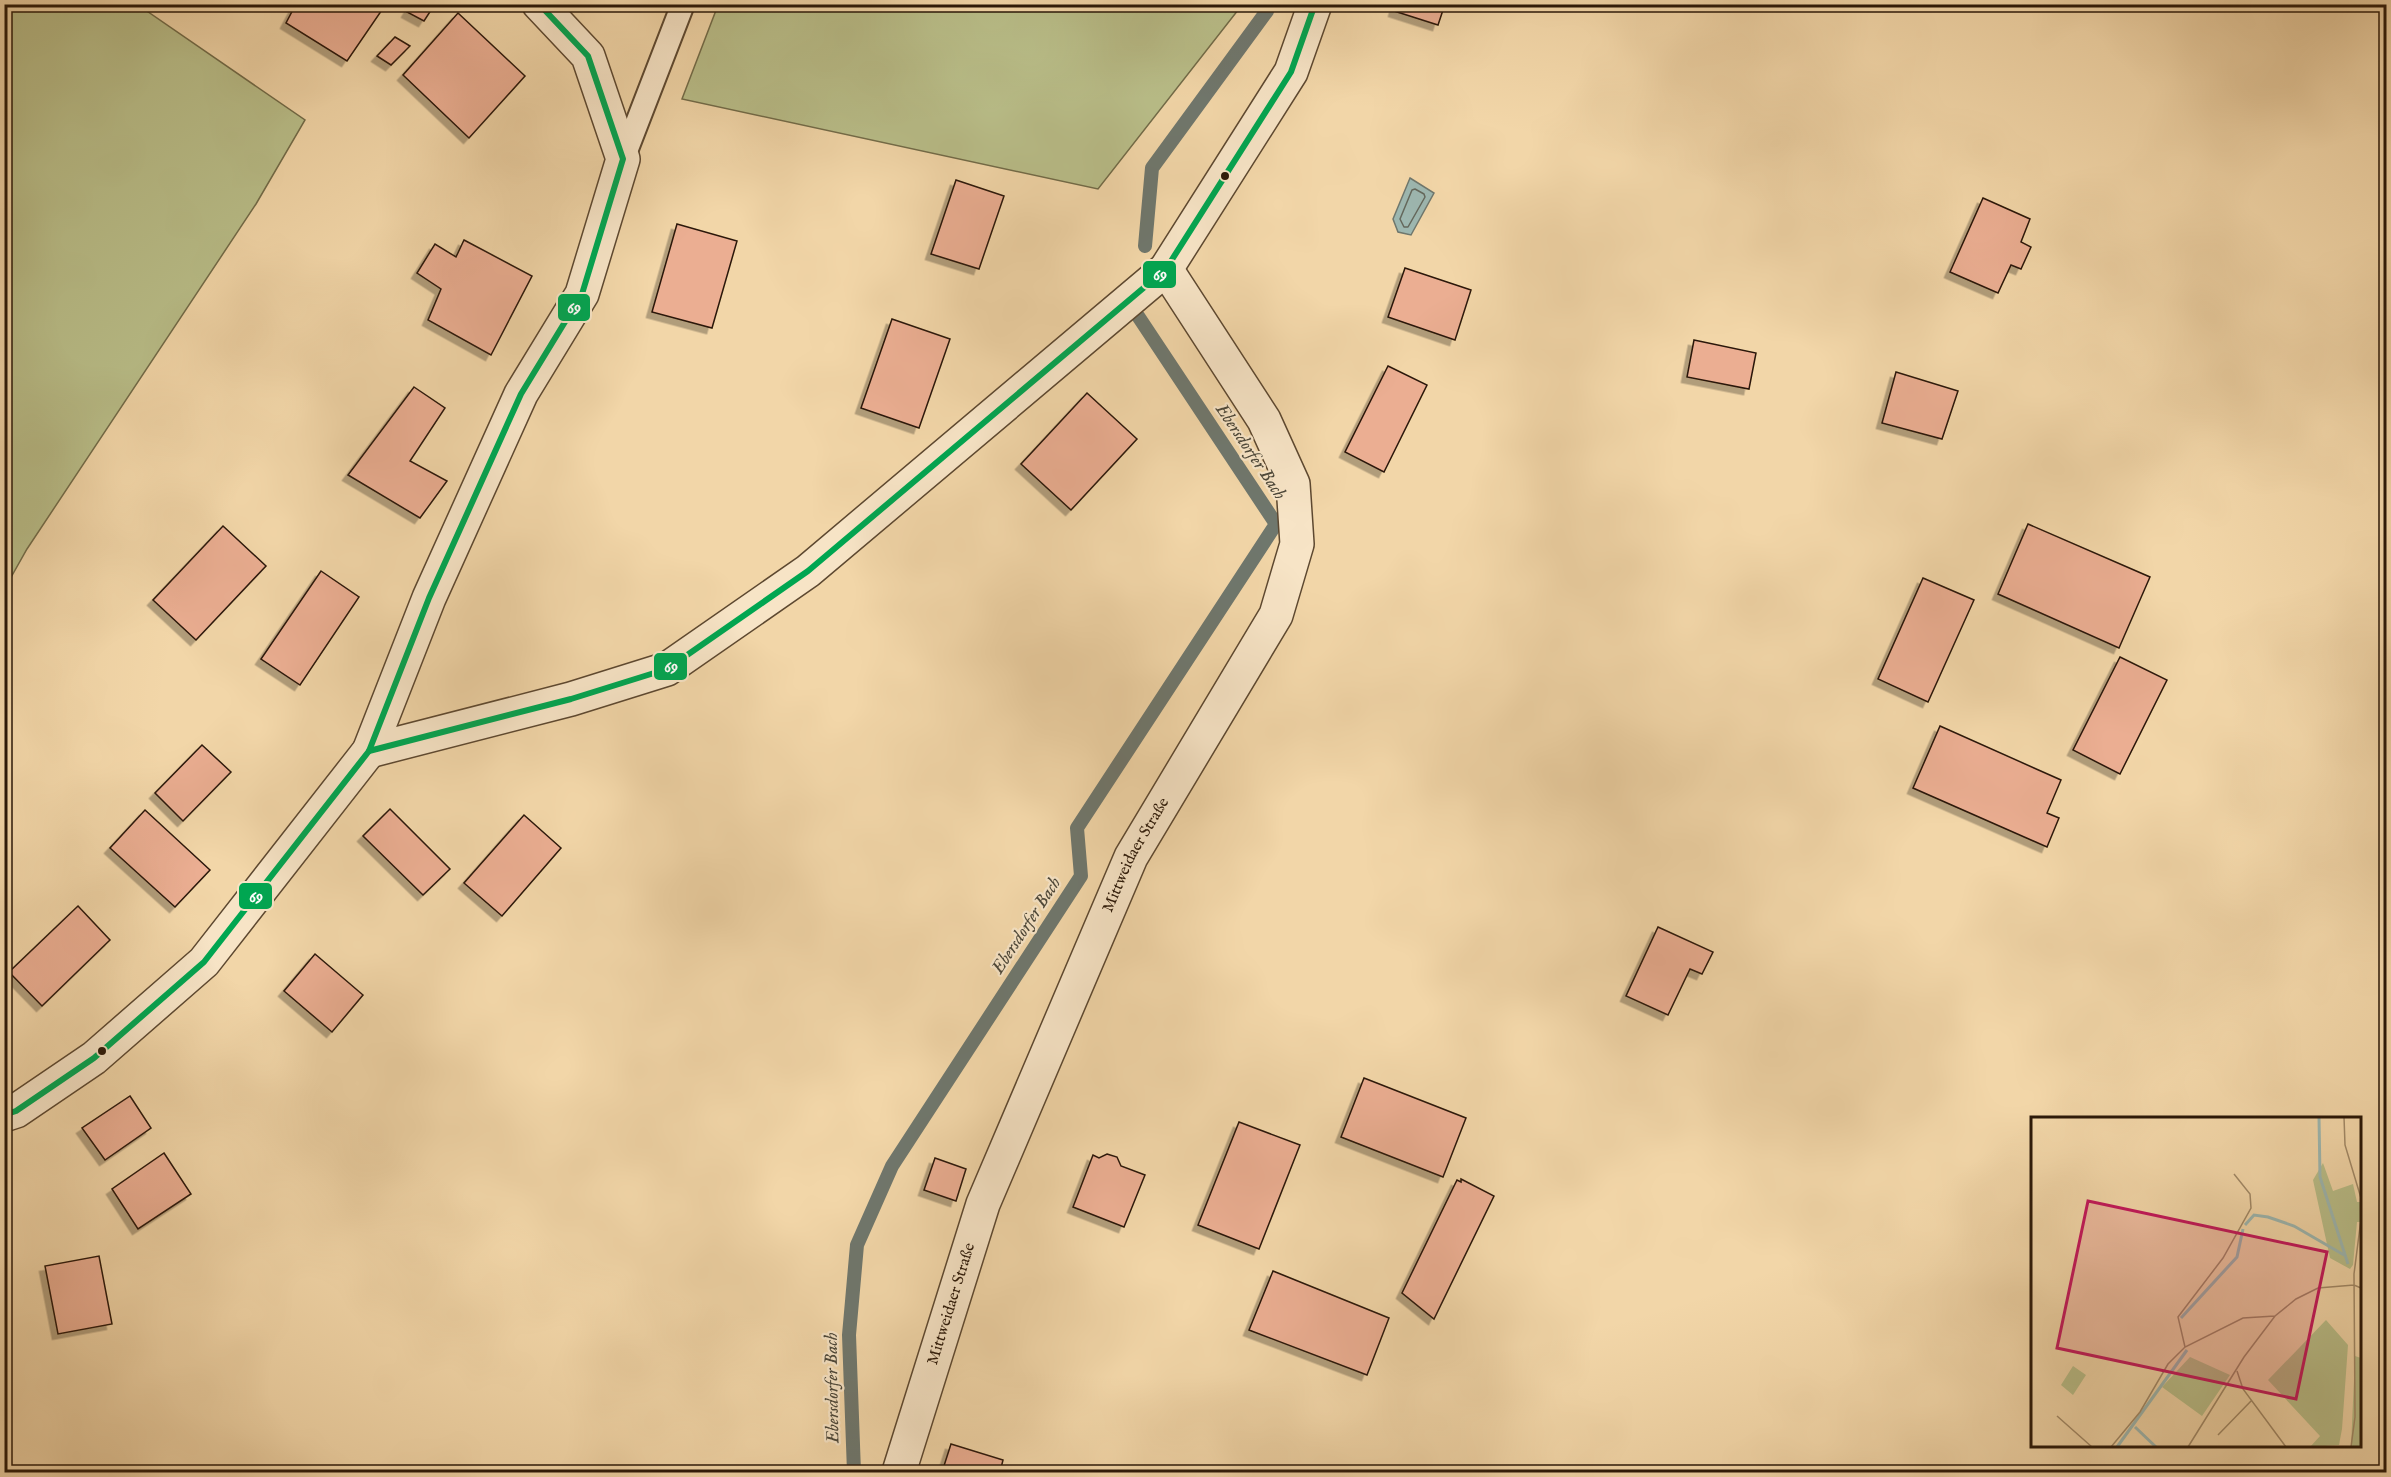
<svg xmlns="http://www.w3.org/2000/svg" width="2391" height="1477" font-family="'IM FELL English',serif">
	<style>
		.green { fill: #b9be89; stroke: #726b48; stroke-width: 1.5 }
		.water { fill: #9db7b0; stroke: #6f776d; stroke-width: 1.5 }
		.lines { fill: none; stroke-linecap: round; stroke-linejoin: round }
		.shore { stroke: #64685c; stroke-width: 1.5 }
		.stream { stroke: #6f776d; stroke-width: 14 }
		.building { fill: #ebae92; stroke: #2b1808; stroke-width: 1.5; filter: url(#shadow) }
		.service-casing { stroke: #5d4830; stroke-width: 26 }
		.minor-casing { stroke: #5d4830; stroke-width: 36 }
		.service { stroke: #f7e4c6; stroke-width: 22 }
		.minor { stroke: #f7e4c6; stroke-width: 33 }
		.bus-1-casing { stroke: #f7e4c6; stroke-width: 10 }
		.bus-1 { stroke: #00a651; stroke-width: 6 }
		.bus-dot { fill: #2b1808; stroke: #f7e4c6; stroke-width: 2 }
		.labels { text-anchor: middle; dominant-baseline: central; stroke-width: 4.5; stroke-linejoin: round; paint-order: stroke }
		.street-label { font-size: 16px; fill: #2b1808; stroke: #f7e4c6 }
		.water-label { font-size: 18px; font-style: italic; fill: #4d483a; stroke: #f7e4c6 }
		.inset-river { fill: none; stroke: #9db7b0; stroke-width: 3 }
		.inset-road { fill: none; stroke: #a28a68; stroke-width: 1.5 }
		.view { fill: #c2185b; fill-opacity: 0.15; stroke: #c2185b; stroke-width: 3 }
		.inset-edge { fill: none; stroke: #2b1808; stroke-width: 3 }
		.line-badge { stroke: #f7e4c6; stroke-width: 2 }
		.badge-label { font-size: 16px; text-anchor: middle; font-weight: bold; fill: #fff }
	</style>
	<defs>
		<filter id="shadow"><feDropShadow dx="-5.5" dy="5.5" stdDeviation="0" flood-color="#0004"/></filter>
	</defs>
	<rect width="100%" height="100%" fill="#f2d6a8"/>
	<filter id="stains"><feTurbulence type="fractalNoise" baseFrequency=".00333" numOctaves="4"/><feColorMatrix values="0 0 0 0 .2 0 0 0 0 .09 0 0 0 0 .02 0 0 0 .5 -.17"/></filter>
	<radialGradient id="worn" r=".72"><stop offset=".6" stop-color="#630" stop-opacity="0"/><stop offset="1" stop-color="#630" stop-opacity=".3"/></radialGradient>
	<g class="green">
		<polygon points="5,4 138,5 305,120 256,204 27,549 5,588"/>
		<polygon points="718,5 718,4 1242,5 1098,189 682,99"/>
	</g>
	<polygon class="water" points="1410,178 1434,193 1411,235 1398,232 1393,219"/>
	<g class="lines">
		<polygon class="shore" points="1415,189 1424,194 1425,197 1408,227 1404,227 1400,219 1412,190"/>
		<g class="stream">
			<polyline points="1145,246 1152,168 1267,11 1269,4"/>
			<polyline points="854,1472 849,1335 857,1245 892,1166 1081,876 1077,828 1276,524 1138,316"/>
		</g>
	</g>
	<g class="building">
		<polygon points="296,4 386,4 347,61 286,23"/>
		<polygon points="412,4 435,4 424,21 407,12"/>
		<polygon points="1396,4 1445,4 1438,25 1394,11"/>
		<polygon points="458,13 525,76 469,138 403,75"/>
		<polygon points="395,37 410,46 391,65 377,56"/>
		<polygon points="956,180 1004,196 979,269 931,254"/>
		<polygon points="1983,198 2030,219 2021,242 2031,247 2021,269 2011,265 1998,293 1950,272"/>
		<polygon points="677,224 737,241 712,328 652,312"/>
		<polygon points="464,240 532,276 491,355 428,320 441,289 417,273 435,244 456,257"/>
		<polygon points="1405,268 1471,290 1455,340 1388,317"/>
		<polygon points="892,319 950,339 919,428 861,408"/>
		<polygon points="1694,340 1756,353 1749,389 1687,377"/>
		<polygon points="1388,366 1427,385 1384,472 1345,452"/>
		<polygon points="1896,372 1958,391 1942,439 1882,423"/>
		<polygon points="414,387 445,408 410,461 447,481 420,518 348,475"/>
		<polygon points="1087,393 1137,439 1071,510 1021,464"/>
		<polygon points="2028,524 2150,577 2119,648 1998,594"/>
		<polygon points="223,526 266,566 196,640 153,600"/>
		<polygon points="321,571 359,597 300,685 261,659"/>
		<polygon points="1923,578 1974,600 1928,702 1878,679"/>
		<polygon points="2120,657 2167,680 2120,774 2073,750"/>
		<polygon points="1940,726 2061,780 2047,813 2059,818 2047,847 1913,788"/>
		<polygon points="202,745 231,772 183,821 155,793"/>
		<polygon points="390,809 450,869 423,895 363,836"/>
		<polygon points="145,810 210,870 175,907 110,848"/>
		<polygon points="524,815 561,848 502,916 464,883"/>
		<polygon points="78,906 110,940 42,1006 9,972"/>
		<polygon points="1658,927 1713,952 1702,974 1690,969 1668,1015 1626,996"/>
		<polygon points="315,954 363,995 332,1032 284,991"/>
		<polygon points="1364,1078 1466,1118 1443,1177 1341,1137"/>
		<polygon points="130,1096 151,1128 105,1160 82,1128"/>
		<polygon points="1239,1122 1300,1145 1259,1249 1198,1225"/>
		<polygon points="164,1153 191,1194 138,1229 112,1189"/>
		<polygon points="1107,1154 1117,1157 1121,1166 1145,1175 1124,1227 1073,1207 1093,1155 1099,1158"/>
		<polygon points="935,1158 966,1169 956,1201 924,1190"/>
		<polygon points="1461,1179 1494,1196 1434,1319 1402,1293 1457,1180 1461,1182"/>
		<polygon points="99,1256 112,1324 58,1334 45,1266"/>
		<polygon points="1273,1271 1389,1318 1367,1375 1249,1330"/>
		<polygon points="951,1444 1003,1460 1000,1472 942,1472"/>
	</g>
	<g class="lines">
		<g class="service-casing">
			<polyline id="service" points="623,159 683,4"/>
		</g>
		<g class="minor-casing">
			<g id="minor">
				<polyline points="369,751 571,699 667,669 808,571 1166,269 1291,72 1315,4"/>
				<polyline points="4,1115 16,1111 94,1058 204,962 369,751 429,598 521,394 582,294 623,159 588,56 539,4"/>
				<path id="s1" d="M899,1472l84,-268 148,-347 145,-242 21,-71 -4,-60 -29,-64 -98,-151"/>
			</g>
		</g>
		<use href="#service" class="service"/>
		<use href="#minor" class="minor"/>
		<g class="bus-1-casing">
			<g id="bus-1">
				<polyline points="369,751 571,699 667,669 808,571 1166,269 1291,72 1315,4"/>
				<polyline points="4,1115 16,1111 94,1058 204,962 369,751 429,598 521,394 582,294 623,159 588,56 539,4"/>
			</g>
		</g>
		<use href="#bus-1" class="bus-1"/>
	</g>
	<g class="bus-dot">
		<circle cx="1225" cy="176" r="5"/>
		<circle cx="102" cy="1051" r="5"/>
	</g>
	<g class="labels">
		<g class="street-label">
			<text stroke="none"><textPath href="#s1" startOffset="662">Mittweidaer Straße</textPath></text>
			<text stroke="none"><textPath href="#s1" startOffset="176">Mittweidaer Straße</textPath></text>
		</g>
		<g class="water-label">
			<text transform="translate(1250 452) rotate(56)">Ebersdorfer Bach</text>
			<text transform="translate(1027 926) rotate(-57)">Ebersdorfer Bach</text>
			<text transform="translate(833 1388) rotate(-91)">Ebersdorfer Bach</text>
		</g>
	</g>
	<g transform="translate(2031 1117)">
		<rect width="330" height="330" fill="#f2d6a8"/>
		<path d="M292,46l10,28 20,-7 4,18h4v20h-4l-4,43 -3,4 -20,-11 -17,-78zM295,203l22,25 -6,84 -3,16 -29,2 10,-11 -52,-56zM324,239l6,2v89h-10zM159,240l40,18 -28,41 -40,-29zM42,249l13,9 -13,20 -12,-10z" fill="#b9be89"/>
		<path class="inset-river" d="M288,0l1,60 28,87M214,108l9,-10 14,2 26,9 50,29M150,201l56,-61 6,-28M104,310l21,20M86,330l70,-97"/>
		<path class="inset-road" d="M313,0l1,28 16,53M154,230l-7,-30 45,-59 28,-50 -1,-14 -16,-20M206,254l6,18 43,58M26,299l35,31M187,318l33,-34M80,330l29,-35 28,-48 17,-17 58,-29 32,-2M157,330l56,-90 31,-41 21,-17 22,-11 36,-3 7,3M320,330l4,-30 -1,-143 7,-55"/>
		<path class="view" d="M57,84l239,51 -31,147 -239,-51z"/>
		<rect width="330" height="330" class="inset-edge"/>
	</g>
	<g class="line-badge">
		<rect x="1142" y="260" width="35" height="29" rx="6" fill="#00a651"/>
		<rect x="557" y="293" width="34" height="29" rx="6" fill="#00a651"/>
		<rect x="653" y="652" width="35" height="29" rx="6" fill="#00a651"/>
		<rect x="238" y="882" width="35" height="28" rx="6" fill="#00a651"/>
	</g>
	<g class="badge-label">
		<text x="1160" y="280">69</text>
		<text x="574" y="313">69</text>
		<text x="671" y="672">69</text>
		<text x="256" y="902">69</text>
	</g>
	<rect width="2391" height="1477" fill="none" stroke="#f2d6a8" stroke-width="24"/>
	<rect x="6" y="6" width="2379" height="1465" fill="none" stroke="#2b1808" stroke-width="3"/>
	<rect x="12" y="12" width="2367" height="1453" fill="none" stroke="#2b1808" stroke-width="1.5"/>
	<rect width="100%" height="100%" filter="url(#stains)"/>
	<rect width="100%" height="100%" fill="url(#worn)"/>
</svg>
